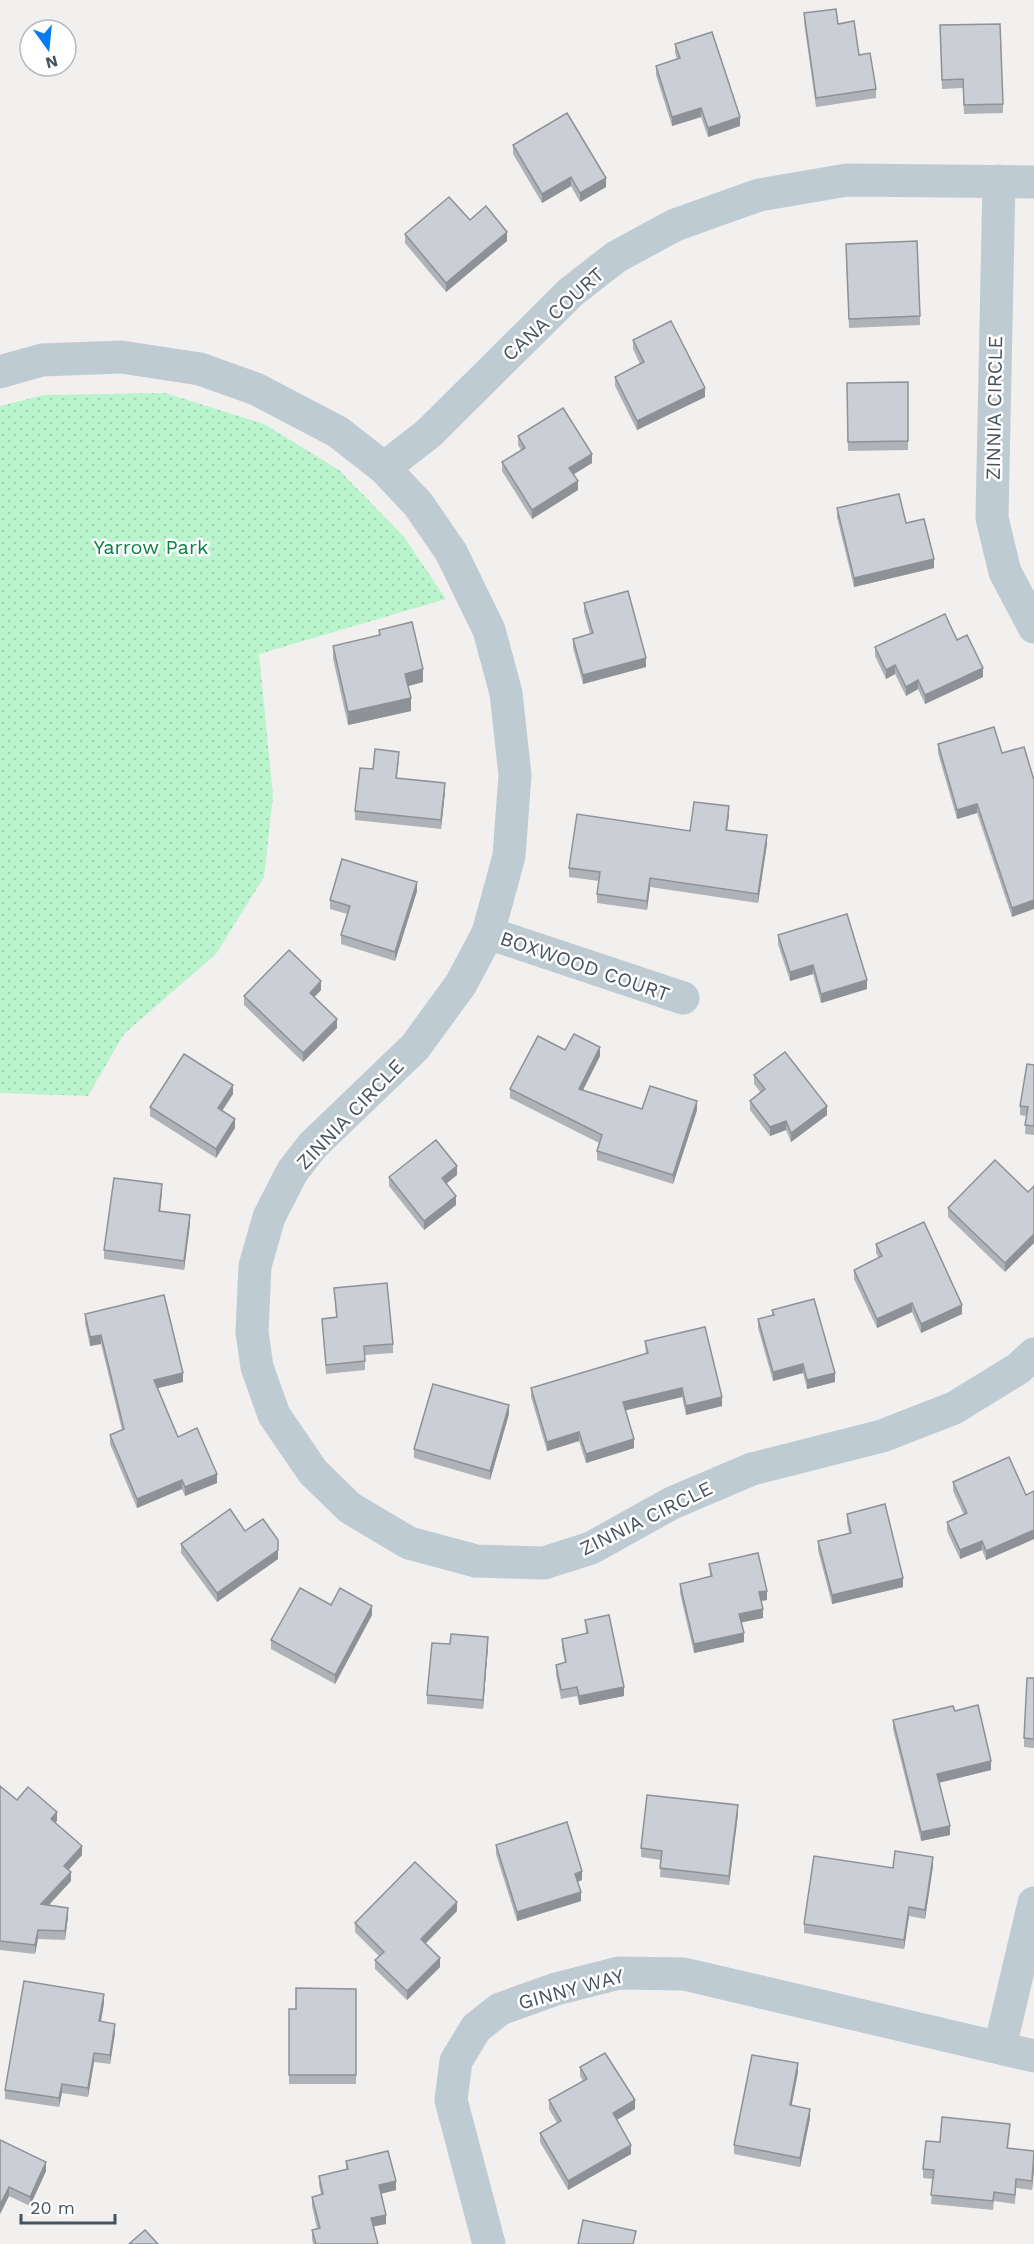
<svg xmlns="http://www.w3.org/2000/svg" width="1034" height="2244" font-family="'Work Sans',sans-serif">
	<style>
		.park { fill: url(#park-dots) }
		.lines { fill: none; stroke-linecap: round; stroke-linejoin: round }
		.minor { stroke: #bfcbd3; stroke-width: 33 }
		.wall { fill: #afb2b7 }
		.shaded-wall { fill: #8e9195 }
		.building { fill: #cbcfd5; stroke: #8e9195; stroke-width: 1.5 }
		.labels { text-anchor: middle; dominant-baseline: central; stroke-width: 5; stroke-linejoin: round; paint-order: stroke }
		.street-label { font-size: 20px; fill: #45545f; stroke: #fff }
		.park-label { font-size: 20px; fill: #0d8342; stroke: #fff }
	</style>
	<defs>
		<pattern id="park-dots" width="8" height="8" patternUnits="userSpaceOnUse" patternTransform="scale(1.5)"><rect width="8" height="8" fill="#baf4cd"/><path d="M2 2h.1M6 6h.1" fill="none" stroke="#a1d3b2" stroke-width="1.8" stroke-linecap="round"/></pattern>
	</defs>
	<rect width="100%" height="100%" fill="#f2efef"/>
	<polygon class="park" points="165,393 264,424 339,470 404,537 446,599 259,654 273,796 264,877 216,954 124,1034 88,1096 0,1093 0,406 44,395"/>
	<g class="lines">
		<g class="minor">
			<polyline points="999,181 992,518 1005,572 1034,627"/>
			<polyline points="0,372 42,360 121,357 200,369 256,389 338,432 384,468 418,504 451,552 489,630 506,693 515,775 509,856 488,933 461,984 415,1047 313,1145 292,1172 269,1217 255,1266 252,1332 257,1367 274,1415 313,1472 350,1508 409,1543 476,1561 544,1563 591,1548 672,1503 752,1469 882,1436 954,1408 1019,1368 1034,1354"/>
			<polyline points="384,468 429,433 571,292 616,257 675,225 759,195 847,180 1034,182"/>
			<polyline points="488,933 683,998"/>
			<polyline points="1000,2047 1034,1903"/>
			<polyline points="489,2244 451,2100 456,2061 476,2028 500,2009 556,1989 619,1973 684,1974 1034,2056"/>
		</g>
	</g>
	<g class="wall">
		<polygon points="804,13 838,24 859,55 876,89 876,98 816,107 804,22"/>
		<polygon points="940,25 1003,104 1003,113 964,114 963,88 942,89"/>
		<polygon points="675,44 740,126 708,137 701,117 672,126 656,75 656,66 677,59 675,53"/>
		<polygon points="513,145 606,187 580,202 571,186 542,203 513,154"/>
		<polygon points="470,220 507,241 446,292 405,243 405,234"/>
		<polygon points="846,253 920,316 920,325 849,328"/>
		<polygon points="633,340 705,397 637,430 615,386 615,377 640,364 633,349"/>
		<polygon points="908,382 908,450 848,451 847,383"/>
		<polygon points="518,436 592,463 573,475 578,490 532,519 502,471 502,462 521,450 518,445"/>
		<polygon points="837,508 906,523 934,568 854,587 837,517"/>
		<polygon points="584,603 646,667 583,684 573,648 573,639 590,634 584,612"/>
		<polygon points="379,630 423,682 408,686 411,711 348,725 333,659 333,646 379,635"/>
		<polygon points="957,640 983,677 925,704 918,689 906,696 895,674 886,679 875,656 875,647"/>
		<polygon points="938,744 1002,753 1034,780 1012,917 977,813 957,819 938,753"/>
		<polygon points="399,761 397,778 445,792 441,829 355,820 355,811 373,769"/>
		<polygon points="729,815 727,830 767,844 758,903 650,887 647,910 597,903 597,894 599,881 569,877 569,868 690,831"/>
		<polygon points="417,891 395,961 341,944 341,935 347,914 330,909 330,900"/>
		<polygon points="778,935 867,989 821,1003 813,974 790,981 778,944"/>
		<polygon points="321,990 314,997 337,1028 303,1062 244,1005 244,996"/>
		<polygon points="565,1050 600,1056 583,1090 642,1109 697,1110 673,1184 597,1160 597,1151 599,1143 510,1098 510,1089"/>
		<polygon points="1034,1065 1034,1135 1025,1134 1026,1116 1020,1115 1020,1106"/>
		<polygon points="754,1075 827,1115 791,1142 786,1130 770,1136 750,1110 750,1101 761,1093 754,1084"/>
		<polygon points="233,1094 222,1111 235,1128 216,1158 150,1116 150,1107"/>
		<polygon points="457,1175 446,1184 456,1205 424,1230 389,1186 389,1177"/>
		<polygon points="1028,1192 1005,1272 948,1217 948,1208"/>
		<polygon points="162,1193 160,1211 190,1224 184,1270 104,1259 104,1250"/>
		<polygon points="876,1244 962,1314 921,1333 912,1312 877,1328 854,1279 854,1270 879,1258 876,1253"/>
		<polygon points="334,1288 393,1344 393,1353 365,1355 365,1370 326,1374 322,1319 336,1317"/>
		<polygon points="772,1310 835,1382 807,1389 803,1373 773,1381 758,1328 758,1319 772,1316"/>
		<polygon points="85,1314 183,1382 158,1388 178,1437 217,1483 185,1496 182,1489 137,1508 110,1444 110,1435 122,1430 101,1344 90,1346 85,1323"/>
		<polygon points="645,1341 722,1406 686,1415 682,1397 625,1410 634,1448 586,1463 579,1441 547,1451 531,1397 531,1388 646,1354"/>
		<polygon points="509,1414 490,1480 414,1458 414,1449"/>
		<polygon points="953,1482 1026,1495 1034,1491 1034,1539 986,1560 982,1550 960,1559 947,1531 947,1522 964,1515 953,1491"/>
		<polygon points="847,1514 903,1587 832,1604 818,1550 818,1541 849,1533 847,1523"/>
		<polygon points="245,1531 278,1559 217,1602 181,1553 181,1544"/>
		<polygon points="709,1564 767,1600 761,1601 763,1618 741,1622 744,1642 694,1653 680,1593 680,1584 710,1577"/>
		<polygon points="331,1605 372,1615 335,1684 271,1649 271,1640"/>
		<polygon points="585,1620 624,1696 579,1705 577,1696 561,1699 556,1674 556,1665 565,1663 562,1648 562,1639 586,1634"/>
		<polygon points="488,1646 483,1709 427,1704 427,1695"/>
		<polygon points="1034,1678 1034,1748 1024,1747 1024,1738"/>
		<polygon points="955,1711 991,1770 939,1783 950,1835 921,1841 893,1729 893,1720"/>
		<polygon points="0,1786 17,1800 57,1821 55,1823 82,1855 68,1870 71,1881 49,1905 68,1917 65,1940 38,1939 35,1954 0,1950"/>
		<polygon points="738,1814 729,1885 660,1877 661,1860 641,1857 641,1848"/>
		<polygon points="496,1845 582,1880 577,1882 581,1901 517,1921 496,1854"/>
		<polygon points="933,1866 925,1919 909,1916 904,1949 804,1933 804,1924"/>
		<polygon points="457,1911 425,1944 440,1967 407,2000 375,1969 375,1960 379,1956 355,1932 355,1923"/>
		<polygon points="356,1989 356,2084 289,2084 289,2009 296,2009"/>
		<polygon points="104,2003 101,2022 115,2033 110,2064 94,2062 88,2097 62,2093 59,2107 5,2099 5,2090"/>
		<polygon points="580,2067 635,2109 617,2120 631,2154 568,2190 540,2142 540,2133 557,2123 549,2109 549,2100 583,2081 580,2076"/>
		<polygon points="798,2072 791,2106 810,2118 800,2167 734,2154 734,2145"/>
		<polygon points="1010,2133 1008,2148 1034,2151 1032,2190 1016,2188 1015,2204 994,2201 993,2210 931,2204 933,2179 923,2178 923,2169 940,2142"/>
		<polygon points="0,2140 46,2171 30,2206 9,2196 0,2214"/>
		<polygon points="346,2161 396,2190 381,2194 386,2224 374,2226 378,2244 313,2244 312,2239 312,2230 317,2229 312,2206 312,2197 321,2194 319,2185 319,2176 346,2169"/>
	</g>
	<g class="shaded-wall">
		<polygon points="701,108 701,117 672,126 672,117"/>
		<polygon points="740,117 740,126 708,137 708,128"/>
		<polygon points="571,177 571,186 542,203 542,194"/>
		<polygon points="606,178 606,187 580,202 580,193"/>
		<polygon points="507,232 507,241 446,292 446,283"/>
		<polygon points="705,388 705,397 637,430 637,421"/>
		<polygon points="592,454 592,463 569,477 569,468"/>
		<polygon points="578,481 578,490 532,519 532,510"/>
		<polygon points="934,559 934,568 854,587 854,578"/>
		<polygon points="646,658 646,667 583,684 583,675"/>
		<polygon points="895,665 895,674 886,679 886,670"/>
		<polygon points="983,668 983,677 925,704 925,695"/>
		<polygon points="423,669 423,682 405,687 405,674"/>
		<polygon points="918,680 918,689 906,696 906,687"/>
		<polygon points="411,698 411,711 348,725 348,712"/>
		<polygon points="445,783 445,792 441,829 441,820"/>
		<polygon points="977,804 977,813 957,819 957,810"/>
		<polygon points="729,806 729,815 726,839 726,830"/>
		<polygon points="767,835 767,844 758,903 758,894"/>
		<polygon points="650,878 650,887 647,910 647,901"/>
		<polygon points="417,882 417,891 395,961 395,952"/>
		<polygon points="1034,900 1034,909 1012,917 1012,908"/>
		<polygon points="813,965 813,974 790,981 790,972"/>
		<polygon points="867,980 867,989 821,1003 821,994"/>
		<polygon points="321,981 321,990 310,1002 310,993"/>
		<polygon points="337,1019 337,1028 303,1062 303,1053"/>
		<polygon points="600,1047 600,1056 579,1098 579,1089"/>
		<polygon points="233,1085 233,1094 218,1117 218,1108"/>
		<polygon points="697,1101 697,1110 673,1184 673,1175"/>
		<polygon points="827,1106 827,1115 791,1142 791,1133"/>
		<polygon points="235,1119 235,1128 216,1158 216,1149"/>
		<polygon points="786,1121 786,1130 770,1136 770,1127"/>
		<polygon points="457,1166 457,1175 442,1187 442,1178"/>
		<polygon points="162,1184 162,1193 159,1220 159,1211"/>
		<polygon points="456,1196 456,1205 424,1230 424,1221"/>
		<polygon points="190,1215 190,1224 184,1270 184,1261"/>
		<polygon points="1034,1234 1034,1243 1005,1272 1005,1263"/>
		<polygon points="912,1303 912,1312 877,1328 877,1319"/>
		<polygon points="962,1305 962,1314 921,1333 921,1324"/>
		<polygon points="101,1335 101,1344 90,1346 90,1337"/>
		<polygon points="803,1364 803,1373 773,1381 773,1372"/>
		<polygon points="183,1373 183,1382 154,1389 154,1380"/>
		<polygon points="835,1373 835,1382 807,1389 807,1380"/>
		<polygon points="682,1388 682,1397 623,1411 623,1402"/>
		<polygon points="722,1397 722,1406 686,1415 686,1406"/>
		<polygon points="509,1405 509,1414 490,1480 490,1471"/>
		<polygon points="579,1432 579,1441 547,1451 547,1442"/>
		<polygon points="634,1439 634,1448 586,1463 586,1454"/>
		<polygon points="217,1474 217,1483 185,1496 185,1487"/>
		<polygon points="182,1480 182,1489 137,1508 137,1499"/>
		<polygon points="1034,1530 1034,1539 986,1560 986,1551"/>
		<polygon points="982,1541 982,1550 960,1559 960,1550"/>
		<polygon points="278,1550 278,1559 217,1602 217,1593"/>
		<polygon points="903,1578 903,1587 832,1604 832,1595"/>
		<polygon points="767,1591 767,1600 759,1601 759,1592"/>
		<polygon points="372,1606 372,1615 335,1684 335,1675"/>
		<polygon points="763,1609 763,1618 739,1623 739,1614"/>
		<polygon points="744,1633 744,1642 694,1653 694,1644"/>
		<polygon points="488,1637 488,1646 483,1709 483,1700"/>
		<polygon points="624,1687 624,1696 579,1705 579,1696"/>
		<polygon points="991,1761 991,1770 937,1783 937,1774"/>
		<polygon points="738,1805 738,1814 729,1885 729,1876"/>
		<polygon points="57,1812 57,1821 51,1828 51,1819"/>
		<polygon points="950,1826 950,1835 921,1841 921,1832"/>
		<polygon points="82,1846 82,1855 64,1875 64,1866"/>
		<polygon points="933,1857 933,1866 925,1919 925,1910"/>
		<polygon points="582,1871 582,1880 575,1883 575,1874"/>
		<polygon points="71,1872 71,1881 41,1913 41,1904"/>
		<polygon points="581,1892 581,1901 517,1921 517,1912"/>
		<polygon points="457,1902 457,1911 421,1948 421,1939"/>
		<polygon points="909,1907 909,1916 904,1949 904,1940"/>
		<polygon points="68,1908 68,1917 65,1940 65,1931"/>
		<polygon points="38,1930 38,1939 35,1954 35,1945"/>
		<polygon points="440,1958 440,1967 407,2000 407,1991"/>
		<polygon points="104,1994 104,2003 99,2030 99,2021"/>
		<polygon points="115,2024 115,2033 110,2064 110,2055"/>
		<polygon points="94,2053 94,2062 88,2097 88,2088"/>
		<polygon points="798,2063 798,2072 790,2114 790,2105"/>
		<polygon points="62,2084 62,2093 59,2107 59,2098"/>
		<polygon points="635,2100 635,2109 613,2122 613,2113"/>
		<polygon points="810,2109 810,2118 800,2167 800,2158"/>
		<polygon points="631,2145 631,2154 568,2190 568,2181"/>
		<polygon points="1034,2161 1034,2170 1032,2190 1032,2181"/>
		<polygon points="46,2162 46,2171 30,2206 30,2197"/>
		<polygon points="396,2181 396,2190 379,2194 379,2185"/>
		<polygon points="9,2187 9,2196 0,2214 0,2205"/>
		<polygon points="386,2215 386,2224 371,2227 371,2218"/>
	</g>
	<g class="building">
		<polygon points="836,9 838,24 854,21 859,55 870,53 876,89 816,98 804,13"/>
		<polygon points="1000,24 1003,104 964,105 963,79 942,80 940,25"/>
		<polygon points="712,32 740,117 708,128 701,108 672,117 656,66 680,58 675,44"/>
		<polygon points="567,113 606,178 580,193 571,177 542,194 513,145"/>
		<polygon points="449,197 470,220 486,206 507,232 446,283 405,234"/>
		<polygon points="917,241 920,316 849,319 846,244"/>
		<polygon points="671,321 705,388 637,421 615,377 644,362 633,340"/>
		<polygon points="908,382 908,441 848,442 847,383"/>
		<polygon points="563,408 592,454 569,468 578,481 532,510 502,462 525,448 518,436"/>
		<polygon points="899,494 906,523 924,519 934,559 854,578 837,508"/>
		<polygon points="628,591 646,658 583,675 573,639 593,633 584,603"/>
		<polygon points="945,614 957,640 967,635 983,668 925,695 918,680 906,687 895,665 886,670 875,647"/>
		<polygon points="412,622 423,669 405,674 411,698 348,712 333,646 380,635 379,630"/>
		<polygon points="994,727 1002,753 1024,747 1034,780 1034,900 1012,908 977,804 957,810 938,744"/>
		<polygon points="375,749 399,752 396,778 445,783 441,820 355,811 360,768 373,769"/>
		<polygon points="694,802 729,806 726,830 767,835 758,894 650,878 647,901 597,894 600,872 569,868 577,814 690,831"/>
		<polygon points="342,859 417,882 395,952 341,935 350,906 330,900"/>
		<polygon points="847,914 867,980 821,994 813,965 790,972 778,935"/>
		<polygon points="289,950 321,981 310,993 337,1019 303,1053 244,996"/>
		<polygon points="574,1034 600,1047 579,1089 642,1109 650,1086 697,1101 673,1175 597,1151 602,1135 510,1089 538,1036 565,1050"/>
		<polygon points="785,1052 827,1106 791,1133 786,1121 770,1127 750,1101 765,1089 754,1075"/>
		<polygon points="184,1054 233,1085 218,1108 235,1119 216,1149 150,1107"/>
		<polygon points="1027,1064 1034,1065 1034,1126 1025,1125 1028,1107 1020,1106"/>
		<polygon points="436,1140 457,1166 442,1178 456,1196 424,1221 389,1177"/>
		<polygon points="995,1160 1028,1192 1034,1186 1034,1234 1005,1263 948,1208"/>
		<polygon points="114,1178 162,1184 159,1211 190,1215 184,1261 104,1250"/>
		<polygon points="924,1222 962,1305 921,1324 912,1303 877,1319 854,1270 882,1256 876,1244"/>
		<polygon points="387,1283 393,1344 364,1346 365,1361 326,1365 322,1319 337,1317 334,1288"/>
		<polygon points="164,1295 183,1373 154,1380 178,1437 197,1428 217,1474 185,1487 182,1480 137,1499 110,1435 124,1429 101,1335 90,1337 85,1314"/>
		<polygon points="814,1299 835,1373 807,1380 803,1364 773,1372 758,1319 774,1315 772,1310"/>
		<polygon points="705,1327 722,1397 686,1406 682,1388 623,1402 634,1439 586,1454 579,1432 547,1442 531,1388 648,1353 645,1341"/>
		<polygon points="433,1384 509,1405 490,1471 414,1449"/>
		<polygon points="1009,1457 1026,1495 1034,1491 1034,1530 986,1551 982,1541 960,1550 947,1522 967,1513 953,1482"/>
		<polygon points="885,1504 903,1578 832,1595 818,1541 851,1533 847,1514"/>
		<polygon points="230,1509 245,1531 263,1519 278,1540 278,1550 217,1593 181,1544"/>
		<polygon points="758,1553 767,1591 759,1592 763,1609 739,1614 744,1633 694,1644 680,1584 712,1576 709,1564"/>
		<polygon points="300,1588 331,1605 340,1588 372,1606 335,1675 271,1640"/>
		<polygon points="609,1615 624,1687 579,1696 577,1687 561,1690 556,1665 566,1662 562,1639 588,1633 585,1620"/>
		<polygon points="451,1634 488,1637 483,1700 427,1695 432,1643 450,1644"/>
		<polygon points="1027,1678 1034,1678 1034,1739 1024,1738"/>
		<polygon points="978,1705 991,1761 937,1774 950,1826 921,1832 893,1720 953,1706 955,1711"/>
		<polygon points="0,1786 17,1800 28,1787 57,1812 51,1819 82,1846 64,1866 71,1872 41,1904 68,1908 65,1931 38,1930 35,1945 0,1941"/>
		<polygon points="647,1795 738,1805 729,1876 660,1868 662,1851 641,1848"/>
		<polygon points="567,1822 582,1871 575,1874 581,1892 517,1912 496,1845"/>
		<polygon points="895,1851 933,1857 925,1910 909,1907 904,1940 804,1924 814,1856 893,1868"/>
		<polygon points="415,1862 457,1902 421,1939 440,1958 407,1991 375,1960 384,1952 355,1923"/>
		<polygon points="24,1981 104,1994 99,2021 115,2024 110,2055 94,2053 88,2088 62,2084 59,2098 5,2090"/>
		<polygon points="296,1988 356,1989 356,2075 289,2075 289,2009 296,2009"/>
		<polygon points="605,2053 635,2100 613,2113 631,2145 568,2181 540,2133 561,2121 549,2100 587,2079 580,2067"/>
		<polygon points="752,2055 798,2063 790,2105 810,2109 800,2158 734,2145"/>
		<polygon points="942,2117 1010,2124 1007,2148 1034,2151 1032,2181 1016,2179 1015,2195 994,2192 993,2201 931,2195 934,2170 923,2169 926,2141 940,2142"/>
		<polygon points="0,2140 46,2162 30,2197 9,2187 0,2205"/>
		<polygon points="388,2151 396,2181 379,2185 386,2215 371,2218 378,2244 316,2244 312,2230 320,2228 312,2197 323,2194 319,2176 348,2169 346,2161"/>
		<polygon points="583,2220 636,2231 633,2244 578,2244"/>
		<polygon points="145,2230 158,2244 129,2244"/>
	</g>
	<g class="labels">
		<g class="street-label">
			<text transform="translate(553 314) rotate(-42)">CANA COURT</text>
			<text transform="translate(994 408) rotate(-89)">ZINNIA CIRCLE</text>
			<text transform="translate(585 966) rotate(19)">BOXWOOD COURT</text>
			<text transform="translate(350 1114) rotate(-46)">ZINNIA CIRCLE</text>
			<text transform="translate(646 1518) rotate(-26)">ZINNIA CIRCLE</text>
			<text transform="translate(571 1989) rotate(-15)">GINNY WAY</text>
		</g>
		<g class="park-label">
			<text x="151" y="547">Yarrow Park</text>
		</g>
	</g>
	<g transform="translate(48 48) rotate(165)"><circle r="28" fill="#ffffff" stroke="#b5bbbf" stroke-width="1.5"/>
	<path d="M0-4.5L10 22L0 15L-10 22Z" fill="#067bf5"/>
	<text y="-9" font-size="16" font-weight="bold" text-anchor="middle" fill="#45545f">N</text>
	</g>
	<path d="M21 2214v9h94v-9" fill="none" stroke="#45545f" stroke-width="3"/>
	<text x="30" y="2214" font-size="18" fill="#45545f" stroke="#ffffff" stroke-width="4.5" paint-order="stroke">20 m</text>
</svg>
